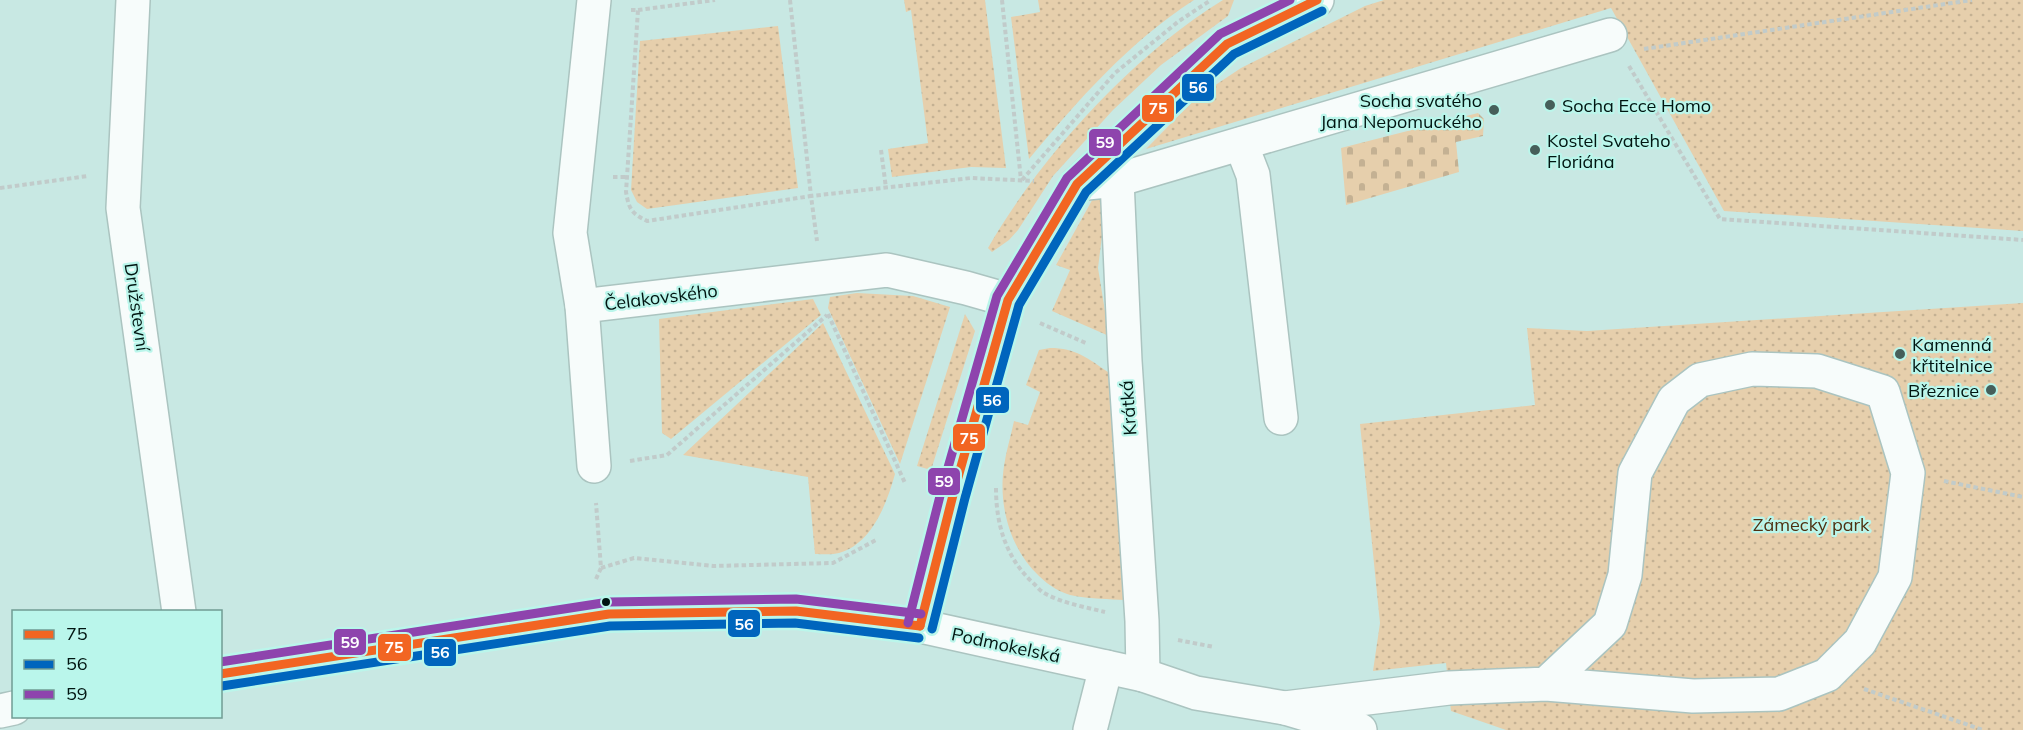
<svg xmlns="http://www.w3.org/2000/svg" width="2023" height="730" font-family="Mulish,sans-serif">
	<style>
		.grass { fill: url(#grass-dots) }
		.cemetery { fill: url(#cemetery-stones) }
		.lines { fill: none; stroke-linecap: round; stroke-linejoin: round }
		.minor-casing { stroke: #abc4c0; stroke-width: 36 }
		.path { stroke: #c1cbca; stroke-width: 4; stroke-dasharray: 4.5 3; stroke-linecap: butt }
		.minor { stroke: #f7fcfb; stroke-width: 33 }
		.bus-1-casing { stroke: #baf6eb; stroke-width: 14 }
		.bus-2-casing { stroke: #baf6eb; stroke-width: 14 }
		.bus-3-casing { stroke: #baf6eb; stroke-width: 14 }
		.bus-1 { stroke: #f26522; stroke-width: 9 }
		.bus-2 { stroke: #0065bd; stroke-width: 9 }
		.bus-3 { stroke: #8e44ad; stroke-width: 9 }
		.poi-dot { fill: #465f5a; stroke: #baf6eb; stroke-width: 2 }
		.bus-dot { fill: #001511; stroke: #baf6eb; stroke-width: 2 }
		.labels { text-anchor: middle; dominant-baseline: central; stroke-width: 4.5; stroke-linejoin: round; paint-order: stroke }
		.poi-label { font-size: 18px; fill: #001511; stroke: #baf6eb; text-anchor: start }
		.street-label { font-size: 18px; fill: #001511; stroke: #baf6eb }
		.park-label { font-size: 18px; fill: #4f3011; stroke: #baf6eb }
		.line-badge { stroke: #baf6eb; stroke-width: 2 }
		.badge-label { font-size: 16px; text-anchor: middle; font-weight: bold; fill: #fff }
	</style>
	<defs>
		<pattern id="grass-dots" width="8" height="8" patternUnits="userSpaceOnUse" patternTransform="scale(1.5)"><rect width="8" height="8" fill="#e6cfac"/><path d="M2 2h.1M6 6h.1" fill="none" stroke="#c4b193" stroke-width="1.8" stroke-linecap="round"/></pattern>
		<pattern id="cemetery-stones" width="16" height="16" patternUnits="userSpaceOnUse" patternTransform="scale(1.5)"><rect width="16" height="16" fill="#e6cfac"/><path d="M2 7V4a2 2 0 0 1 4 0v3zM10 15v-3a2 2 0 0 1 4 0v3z" fill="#c4b193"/></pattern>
	</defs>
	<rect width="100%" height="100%" fill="#c8e8e3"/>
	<g class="grass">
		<polygon points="904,0 985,0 1006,168 971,167 892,177 888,149 928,143 911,10 906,12"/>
		<path d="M1038,0h156c-65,42 -116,100 -165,159l-18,-142 29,-5z"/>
		<path d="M1223,0h11l-6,16 -67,49 -48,45 -60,66 -35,54 -9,10 -17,12 -4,-4c52,-91 145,-193 235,-248z"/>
		<polygon points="1384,0 2023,0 2023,231 1724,211 1611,8 1146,149 1196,98 1241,68 1365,6"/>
		<polygon points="778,26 798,188 647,209 637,202 631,190 640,41"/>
		<polygon points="1100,186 1108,187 1098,268 1109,336 1052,311 1070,270 1056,265"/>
		<polygon points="857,293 913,296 950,307 900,464 828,308 830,297"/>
		<polygon points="813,299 821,315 671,439 662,433 659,319"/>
		<polygon points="2023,303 2023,730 1506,730 1451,711 1446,663 1373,671 1380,623 1360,424 1535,405 1527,328 1587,331"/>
		<polygon points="965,314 975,331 931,470 917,466"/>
		<path d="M823,323l72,151c-8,29 -23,70 -56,79 -7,2 -17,1 -24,1l-7,-77 -125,-22z"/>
		<path d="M1050,348c26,0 37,10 58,24l17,228c-16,-1 -34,-1 -50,-4 -13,-2 -27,-11 -36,-20 -29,-27 -41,-71 -35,-110 2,-15 7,-30 10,-45l14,4 12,-33 -14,-7 13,-35z"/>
	</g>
	<polygon class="cemetery" points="1478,113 1484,119 1483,136 1456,142 1459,172 1346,205 1341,148"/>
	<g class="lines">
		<g class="minor-casing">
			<g id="minor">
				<polyline points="133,0 123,208 179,612"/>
				<polyline points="594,0 570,233 582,306 594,466"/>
				<polyline points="1241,144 1253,175 1281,418"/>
				<polyline points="1117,180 1610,35"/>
				<polyline points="1077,184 1117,180 1125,361 1142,621 1143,675"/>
				<polyline points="582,306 887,270 966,288 1008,300"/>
				<polyline points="920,626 953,495 1008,300 1077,184 1227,44 1317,0"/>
				<polyline points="220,674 609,614 796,611 920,626 1143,675 1196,693 1285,708 1360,730"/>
				<polyline points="1285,708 1449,688 1546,684 1693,696 1779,694 1827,675 1860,642 1895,577 1908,473 1883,392 1817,371 1752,369 1700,380 1674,400 1635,473 1625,575 1610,624 1546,684"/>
				<polyline points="0,711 14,708"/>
				<polyline points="1090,730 1106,667"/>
			</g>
		</g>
		<g class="path">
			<polyline points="790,0 811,196 971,178 1034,181"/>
			<polyline points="1002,0 1021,180"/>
			<path d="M631,10h7l-12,182c3,17 5,21 21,29l164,-25 6,45"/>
			<polyline points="638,10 715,0"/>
			<polyline points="1644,49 1972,0"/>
			<polyline points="1629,66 1720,219 2023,240"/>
			<polyline points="881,150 886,188"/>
			<polyline points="613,177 627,177"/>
			<polyline points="1022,180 1115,73 1179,21 1211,0"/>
			<polyline points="0,188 88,176"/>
			<polyline points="828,314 905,483"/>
			<polyline points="1040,323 1088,344"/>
			<polyline points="630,461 667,455 827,315"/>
			<polyline points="1944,481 2023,497"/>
			<path d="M996,488c0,35 9,67 34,92 5,4 9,10 14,13 18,10 41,14 61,19"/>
			<polyline points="601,568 634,558 713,566 833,563 876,540"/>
			<polyline points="596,579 601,568 596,503"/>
			<polyline points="1178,640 1214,647"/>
			<polyline points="1864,689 1983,730"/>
		</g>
		<use href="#minor" class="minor"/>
		<g class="bus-1-casing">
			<g id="bus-1">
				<polyline points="920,626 953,495 1008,300 1077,184 1227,44 1317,0"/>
				<polyline points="220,674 609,614 796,611 920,626"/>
			</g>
		</g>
		<g class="bus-2-casing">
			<g id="bus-2">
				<polyline points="932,629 965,498 1019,305 1086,192 1234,54 1322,11"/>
				<polyline points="222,686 610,626 795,623 919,638"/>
			</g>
		</g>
		<g class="bus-3-casing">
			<g id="bus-3">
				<polyline points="908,623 941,492 997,296 1067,178 1220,34 1290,0"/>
				<polyline points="220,662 609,602 796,599 921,614"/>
			</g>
		</g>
		<use href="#bus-1" class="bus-1"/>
		<use href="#bus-2" class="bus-2"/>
		<use href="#bus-3" class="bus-3"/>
	</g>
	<g class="poi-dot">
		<circle cx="1550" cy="105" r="6"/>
		<circle cx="1494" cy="110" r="6"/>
		<circle cx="1535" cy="150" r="6"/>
		<circle cx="1900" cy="354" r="6"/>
		<circle cx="1991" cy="390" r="6"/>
	</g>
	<circle class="bus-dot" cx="606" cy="602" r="5"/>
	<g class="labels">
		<g class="poi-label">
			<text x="1482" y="100" text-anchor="end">Socha svatého<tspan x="1482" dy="21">Jana Nepomuckého</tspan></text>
			<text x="1562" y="105">Socha Ecce Homo</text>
			<text x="1547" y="140">Kostel Svateho<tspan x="1547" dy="21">Floriána</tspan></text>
			<text x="1912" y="344">Kamenná<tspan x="1912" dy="21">křtitelnice</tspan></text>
			<text x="1979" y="390" text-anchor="end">Březnice</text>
		</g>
		<g class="street-label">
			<text transform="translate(661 297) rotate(-7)">Čelakovského</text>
			<text transform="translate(137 307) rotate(82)">Družstevní</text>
			<text transform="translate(1128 408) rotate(-94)">Krátká</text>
			<text transform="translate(1006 645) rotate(12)">Podmokelská</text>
		</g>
		<g class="park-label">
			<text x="1811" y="524">Zámecký park</text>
		</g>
	</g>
	<g class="line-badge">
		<rect x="1181" y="73" width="34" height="29" rx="6" fill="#0065bd"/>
		<rect x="1141" y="94" width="34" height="29" rx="6" fill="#f26522"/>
		<rect x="1088" y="128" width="34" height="29" rx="6" fill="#8e44ad"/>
		<rect x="975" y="386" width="35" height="28" rx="6" fill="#0065bd"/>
		<rect x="952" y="423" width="34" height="29" rx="6" fill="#f26522"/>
		<rect x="927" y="467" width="34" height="29" rx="6" fill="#8e44ad"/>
		<rect x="727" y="609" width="34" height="29" rx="6" fill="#0065bd"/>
		<rect x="333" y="628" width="34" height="28" rx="6" fill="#8e44ad"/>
		<rect x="377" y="633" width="35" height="29" rx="6" fill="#f26522"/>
		<rect x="423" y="638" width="34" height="29" rx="6" fill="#0065bd"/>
	</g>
	<g class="badge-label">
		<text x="1198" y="93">56</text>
		<text x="1158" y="114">75</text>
		<text x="1105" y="148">59</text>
		<text x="992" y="406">56</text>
		<text x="969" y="444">75</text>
		<text x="944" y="487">59</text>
		<text x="744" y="630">56</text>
		<text x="350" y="648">59</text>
		<text x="394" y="653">75</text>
		<text x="440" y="658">56</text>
	</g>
	<rect x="12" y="610" width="210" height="108" fill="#baf6eb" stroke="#709c94" stroke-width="1.5"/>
	<rect x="24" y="630" width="30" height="9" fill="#f26522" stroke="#709c94" stroke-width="1.5"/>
	<text x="66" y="640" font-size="18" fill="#001511">75</text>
	<rect x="24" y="660" width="30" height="9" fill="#0065bd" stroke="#709c94" stroke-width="1.5"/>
	<text x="66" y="670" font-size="18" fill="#001511">56</text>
	<rect x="24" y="690" width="30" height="9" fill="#8e44ad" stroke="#709c94" stroke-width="1.5"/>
	<text x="66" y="700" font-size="18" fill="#001511">59</text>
</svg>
